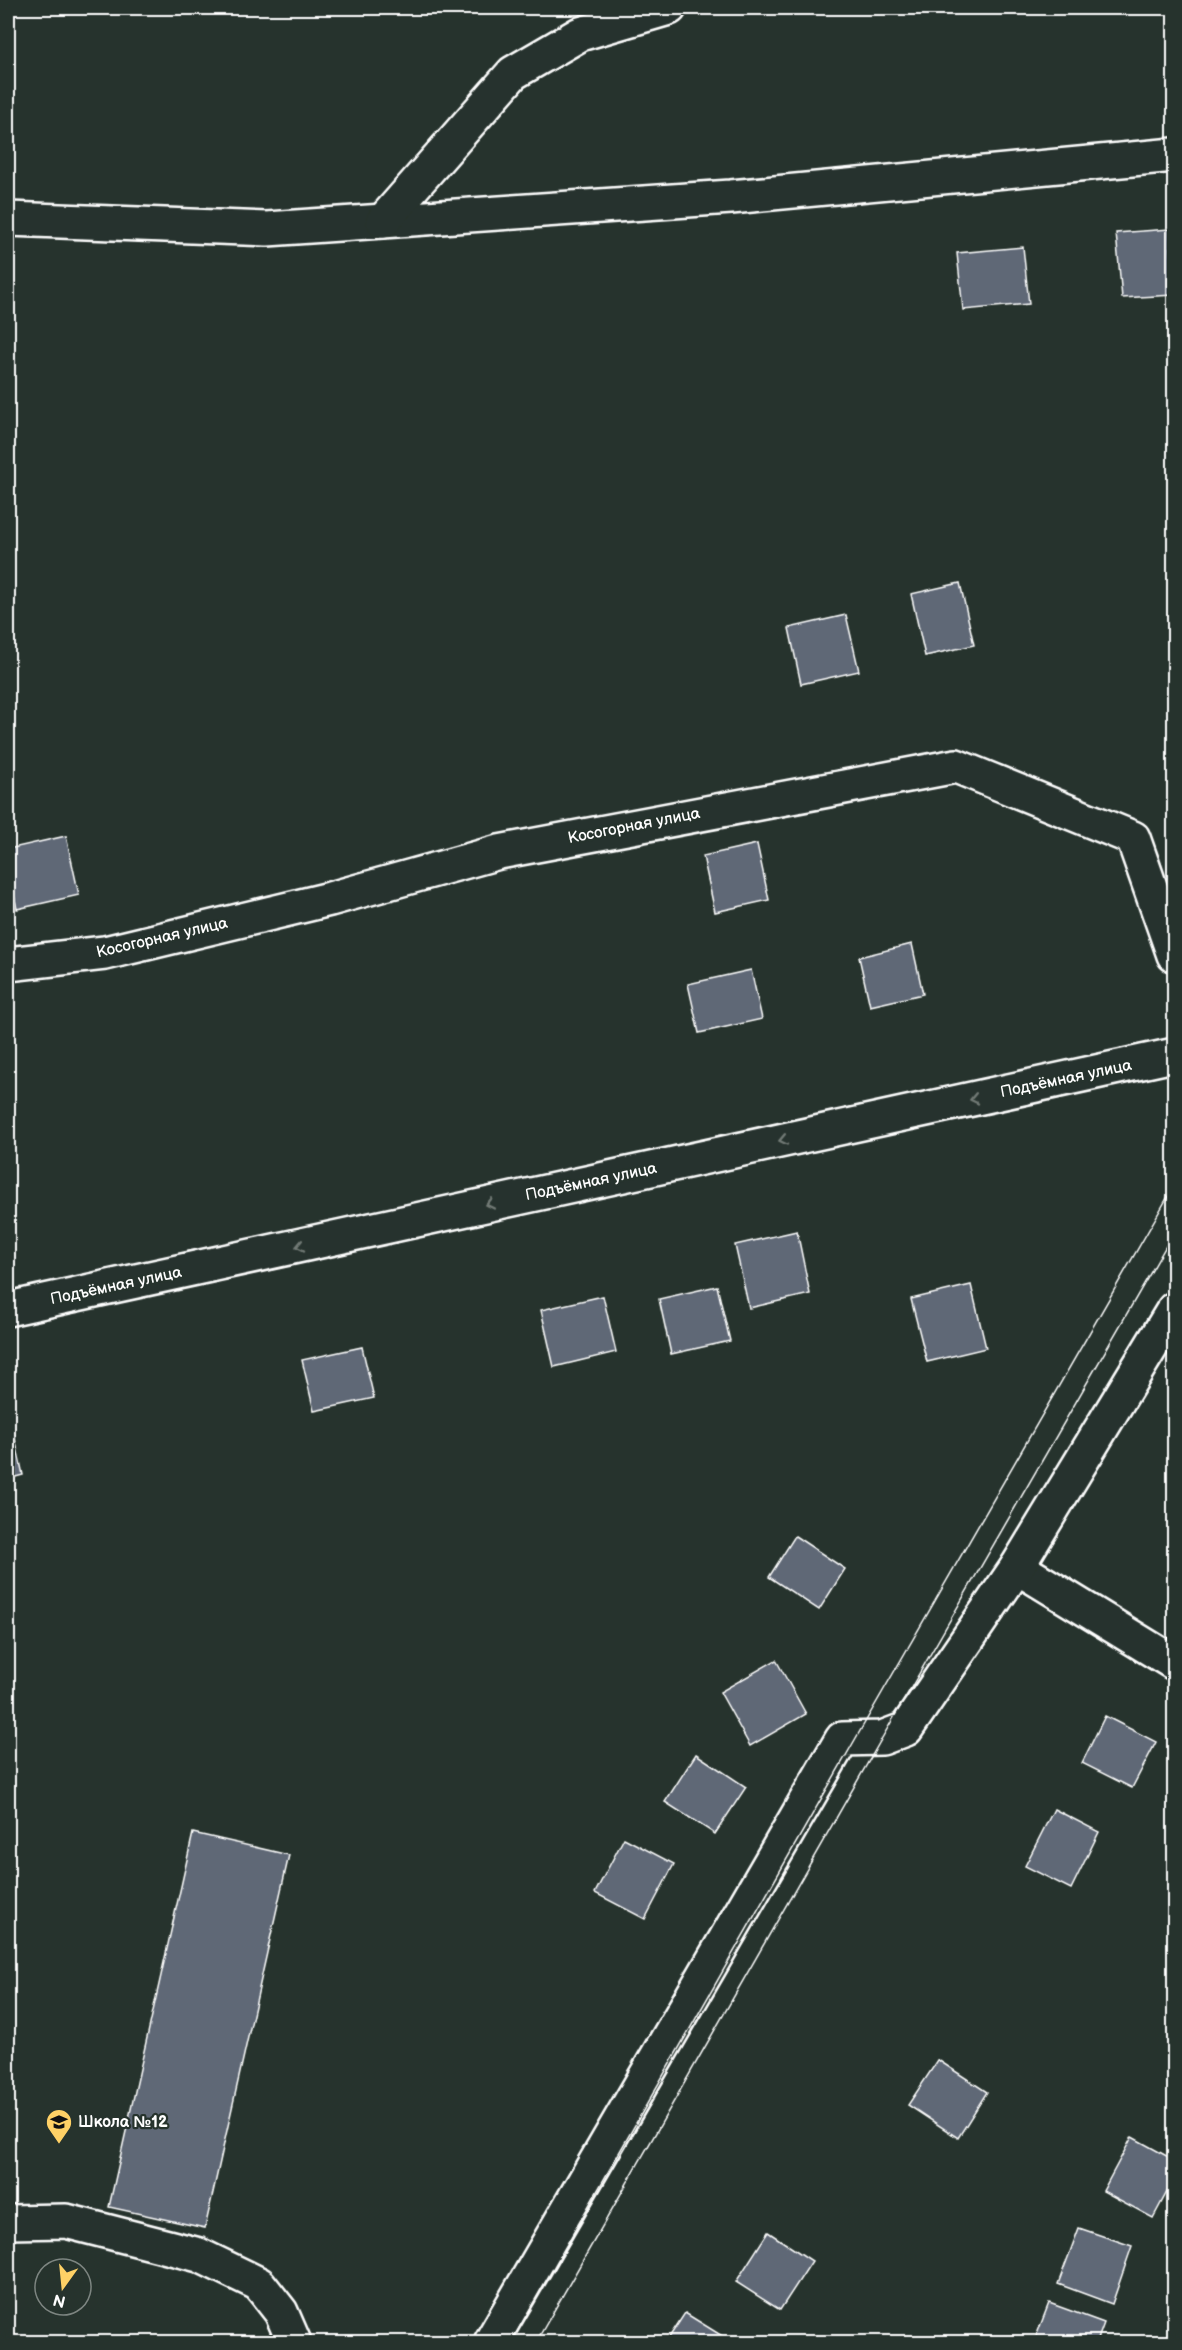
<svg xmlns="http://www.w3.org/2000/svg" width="1182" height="2350" font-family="'Balsamiq Sans',sans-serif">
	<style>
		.building { fill: #5f6876; stroke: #fff; stroke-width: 1.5 }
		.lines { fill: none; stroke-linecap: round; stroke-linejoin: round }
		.minor-casing { stroke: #fff; stroke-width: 38 }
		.major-casing { stroke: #fff; stroke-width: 38 }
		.minor { stroke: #26332d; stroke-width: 33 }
		.major { stroke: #26332d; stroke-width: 33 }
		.tram { stroke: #fff; stroke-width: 1.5 }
		.oneway { stroke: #727a76 }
		.labels { text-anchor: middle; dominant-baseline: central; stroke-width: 4.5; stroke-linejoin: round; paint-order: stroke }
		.street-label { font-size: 16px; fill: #fff; stroke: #26332d }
		.poi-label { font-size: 16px; font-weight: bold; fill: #fff; stroke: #26332d; text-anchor: start }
	</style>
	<rect width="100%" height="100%" fill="#26332d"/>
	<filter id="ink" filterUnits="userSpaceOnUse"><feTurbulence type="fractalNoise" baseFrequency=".0167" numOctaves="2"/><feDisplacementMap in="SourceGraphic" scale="12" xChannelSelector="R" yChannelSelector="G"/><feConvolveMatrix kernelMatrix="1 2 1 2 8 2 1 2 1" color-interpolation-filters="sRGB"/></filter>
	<g filter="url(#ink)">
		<g class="building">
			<polygon points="1170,229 1174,295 1122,298 1116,233"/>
			<polygon points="1023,247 1029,304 963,310 957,253"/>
			<polygon points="960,583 974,645 925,656 911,594"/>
			<polygon points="846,615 859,671 801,684 789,628"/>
			<polygon points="66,836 79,895 17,909 8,867 8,849"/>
			<polygon points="757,844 769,900 715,912 703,856"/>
			<polygon points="912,944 923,994 870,1006 859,957"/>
			<polygon points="751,970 762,1019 699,1033 688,984"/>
			<polygon points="797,1231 810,1294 749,1308 735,1245"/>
			<polygon points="971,1285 986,1348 927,1362 911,1299"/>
			<polygon points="717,1286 730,1341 671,1354 659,1299"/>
			<polygon points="603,1296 616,1352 554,1367 541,1310"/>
			<polygon points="362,1347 374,1398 314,1411 302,1360"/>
			<polygon points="10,1416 23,1475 8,1479 8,1417"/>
			<polygon points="795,1536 845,1569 819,1610 769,1577"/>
			<polygon points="776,1660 806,1714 750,1746 720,1692"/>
			<polygon points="1105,1716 1156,1742 1132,1788 1082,1763"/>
			<polygon points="696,1754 746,1787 715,1834 665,1802"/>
			<polygon points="1054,1809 1099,1832 1071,1889 1025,1866"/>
			<polygon points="193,1833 289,1855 205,2228 109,2207"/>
			<polygon points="624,1838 674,1864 645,1919 595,1893"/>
			<polygon points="938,2060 987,2092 958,2138 908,2105"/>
			<polygon points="1132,2137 1174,2160 1174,2179 1153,2218 1103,2191"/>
			<polygon points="1079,2228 1132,2246 1112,2304 1058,2284"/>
			<polygon points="768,2232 812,2261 780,2310 736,2282"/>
			<polygon points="1049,2303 1104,2323 1097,2342 1034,2342"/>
			<polygon points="685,2313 732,2342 666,2342"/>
		</g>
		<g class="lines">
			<g class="minor-casing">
				<g id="minor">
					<polyline points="8,219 267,229 731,197 1174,155"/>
					<polyline points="383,221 513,73 580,34 669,8"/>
					<polyline points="8,964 105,953 330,899 499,852 956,766 1133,838 1174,955"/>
					<polyline points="1017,1567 1174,1663"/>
					<polyline points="8,2222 66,2221 199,2255 259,2284 281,2312 294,2342"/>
					<polyline points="491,2342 842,1739 882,1738 906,1729 1017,1567 1174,1309"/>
				</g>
			</g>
			<g class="major-casing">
				<polyline id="major" points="8,1309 1174,1055"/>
			</g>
			<use href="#minor" class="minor"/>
			<use href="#major" class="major"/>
			<g class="tram">
				<polyline points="511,2342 856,1738 1174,1186"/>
				<polyline points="536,2342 882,1738 1174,1232"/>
			</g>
		</g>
		<defs><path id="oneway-chevron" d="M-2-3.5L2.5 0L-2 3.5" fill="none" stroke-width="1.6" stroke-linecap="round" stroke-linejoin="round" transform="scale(1.5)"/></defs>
		<g class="oneway">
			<use href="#oneway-chevron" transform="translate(974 1099) rotate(168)"/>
			<use href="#oneway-chevron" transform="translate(783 1140) rotate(168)"/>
			<use href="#oneway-chevron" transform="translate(490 1204) rotate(168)"/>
			<use href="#oneway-chevron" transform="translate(300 1246) rotate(168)"/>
		</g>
	</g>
	<defs>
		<g id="school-pin" transform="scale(1.35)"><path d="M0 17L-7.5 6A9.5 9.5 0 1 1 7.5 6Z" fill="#ffd166" stroke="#26332d"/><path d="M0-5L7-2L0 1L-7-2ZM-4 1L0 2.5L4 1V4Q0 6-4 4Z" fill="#111"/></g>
	</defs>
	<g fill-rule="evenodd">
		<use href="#school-pin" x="59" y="2122"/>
	</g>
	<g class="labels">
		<g class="street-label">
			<text transform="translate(634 826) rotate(-11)">Косогорная улица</text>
			<text transform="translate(162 938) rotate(-13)">Косогорная улица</text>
			<text transform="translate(1066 1079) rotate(-12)">Подъёмная улица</text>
			<text transform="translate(591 1182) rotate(-12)">Подъёмная улица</text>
			<text transform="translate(116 1286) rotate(-12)">Подъёмная улица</text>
		</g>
		<g class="poi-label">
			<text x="78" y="2122">Школа №12</text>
		</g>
	</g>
	<rect width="1182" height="2350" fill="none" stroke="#26332d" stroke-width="30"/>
	<rect x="15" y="15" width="1152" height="2320" fill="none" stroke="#fff" stroke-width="2" filter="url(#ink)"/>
	<g transform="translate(63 2287) rotate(195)"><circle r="28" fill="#26332d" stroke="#7d8581" stroke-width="1.5"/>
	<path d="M0-4.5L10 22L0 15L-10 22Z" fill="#ffd166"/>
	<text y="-9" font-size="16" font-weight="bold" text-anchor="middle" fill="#ffffff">N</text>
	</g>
</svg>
